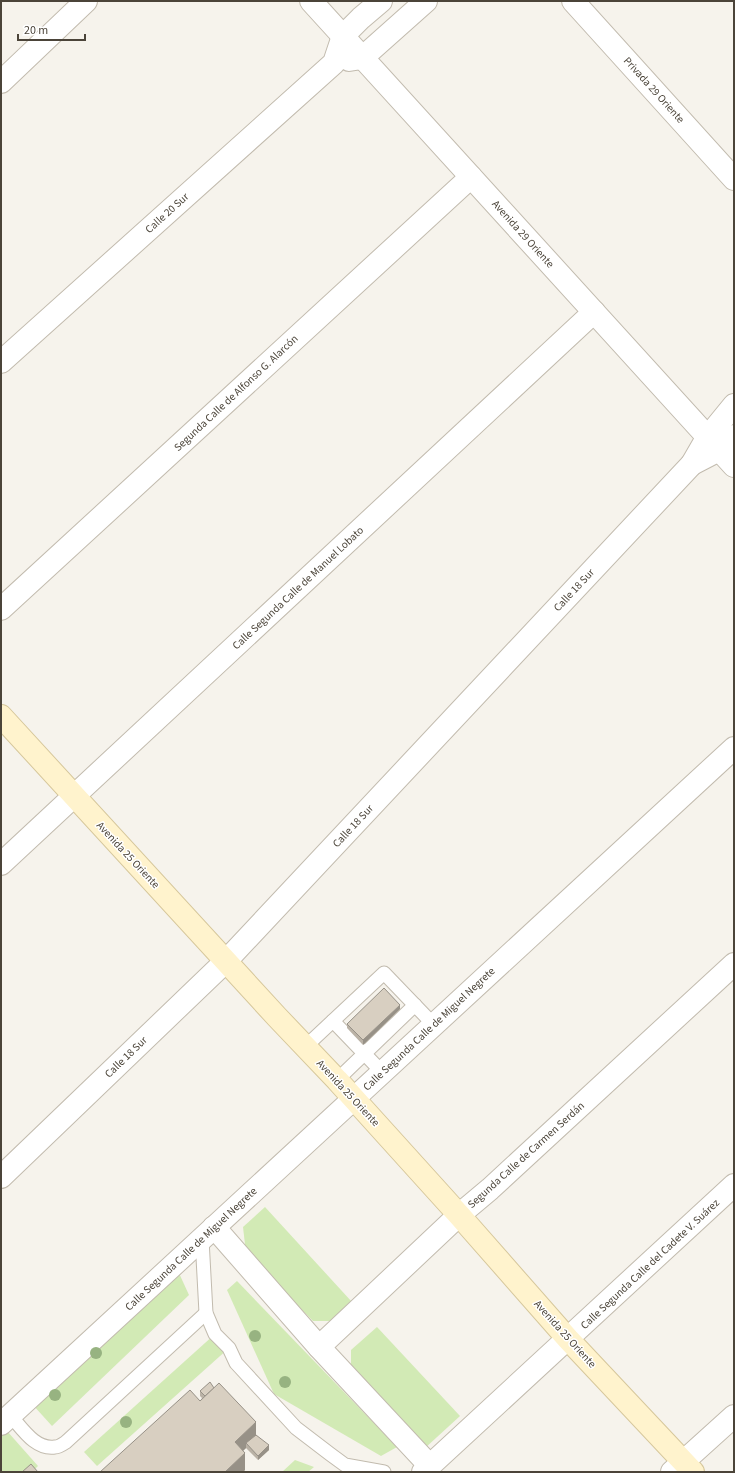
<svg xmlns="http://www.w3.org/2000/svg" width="735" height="1473" font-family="'Source Sans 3',sans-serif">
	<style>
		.green { fill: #d2eab5 }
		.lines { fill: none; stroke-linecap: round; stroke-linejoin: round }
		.service-casing { stroke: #c2bbae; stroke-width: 15 }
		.minor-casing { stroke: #c2bbae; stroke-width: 24 }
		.tertiary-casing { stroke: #c2bbae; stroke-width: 24 }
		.secondary-casing { stroke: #d6c79b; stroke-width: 24 }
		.service { stroke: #fff; stroke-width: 13 }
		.minor { stroke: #fff; stroke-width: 22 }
		.tertiary { stroke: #fff; stroke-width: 22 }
		.secondary { stroke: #fff3cd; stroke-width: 22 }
		.tree { fill: #97b381 }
		.wall { fill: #bab2a6 }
		.shaded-wall { fill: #979187 }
		.building { fill: #d8cfc1; stroke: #979187 }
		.labels { text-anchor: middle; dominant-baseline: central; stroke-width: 3; stroke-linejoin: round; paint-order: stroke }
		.street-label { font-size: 11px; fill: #4b4439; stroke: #fff }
	</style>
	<rect width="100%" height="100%" fill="#f6f3ec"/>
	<g class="green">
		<polygon points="265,1207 352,1302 331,1321 313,1321 246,1253 243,1227"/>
		<polygon points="178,1271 189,1295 52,1426 33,1405"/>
		<polygon points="237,1281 397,1447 381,1456 274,1394 227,1290"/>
		<polygon points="377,1327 460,1416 425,1448 351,1369 351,1350"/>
		<polygon points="215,1334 229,1348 97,1466 84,1452"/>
		<polygon points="7,1431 38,1466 32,1472 1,1472 1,1436"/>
		<polygon points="295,1460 314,1467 308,1472 282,1472"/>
	</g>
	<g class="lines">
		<g class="service-casing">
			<g id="service">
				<polyline points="333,1021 382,1072"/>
				<polyline points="305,1047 384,973 434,1025"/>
				<polyline points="337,1080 415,1005"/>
				<polyline points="202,1239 206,1313 215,1334 229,1348 236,1363 296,1428 330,1454 345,1465 384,1472"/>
				<path d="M10,1415c12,13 25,35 45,32 4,0 8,-3 11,-5l140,-129"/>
			</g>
		</g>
		<g class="minor-casing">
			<g id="minor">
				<polyline points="311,1 734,466"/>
				<polyline points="573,1 734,179"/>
				<polyline points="349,60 362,58 426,1"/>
				<polyline points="1,82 86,1"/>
				<polyline points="1,362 334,63 343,36 361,18 381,1"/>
				<polyline points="1,609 471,177"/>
				<polyline points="1,864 594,312"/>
				<polyline points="214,1227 319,1347 430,1466"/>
				<polyline points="319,1347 459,1215 490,1189 734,964"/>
				<polyline points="1,1424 734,748"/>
				<polyline points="423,1472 734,1185"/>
				<polyline points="672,1472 734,1416"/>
			</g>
		</g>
		<g class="tertiary-casing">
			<g id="tertiary">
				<polyline points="692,464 719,450 734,436"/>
				<polyline points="1,1177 226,961 692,464 707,438 734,405"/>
			</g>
		</g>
		<g class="secondary-casing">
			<polyline id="secondary" points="1,716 277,1017 337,1080 459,1215 568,1339 693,1472"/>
		</g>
		<use href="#service" class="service"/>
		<use href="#minor" class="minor"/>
		<use href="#tertiary" class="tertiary"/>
		<use href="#secondary" class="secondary"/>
	</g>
	<g class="tree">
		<circle cx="255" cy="1336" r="6"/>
		<circle cx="96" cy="1353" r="6"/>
		<circle cx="285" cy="1382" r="6"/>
		<circle cx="55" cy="1395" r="6"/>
		<circle cx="126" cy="1422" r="6"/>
	</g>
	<g class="wall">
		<polygon points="400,1009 363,1045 347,1028 347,1024"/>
		<polygon points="214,1388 269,1450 258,1460 246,1448 243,1451 245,1470 243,1472 100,1472 200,1401 202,1398 200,1396 200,1391"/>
	</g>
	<g class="shaded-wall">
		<polygon points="400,1005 400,1009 363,1045 363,1040"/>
		<polygon points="256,1422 256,1439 246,1443 246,1448 235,1458 235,1442"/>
		<polygon points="269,1445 269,1450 258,1460 258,1456"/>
		<polygon points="245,1453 245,1470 243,1472 225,1472"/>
	</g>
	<g class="building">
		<polygon points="384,988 400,1005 363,1040 347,1024"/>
		<polygon points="210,1382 214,1388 205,1396 200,1391"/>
		<polygon points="219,1383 256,1422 235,1442 245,1453 225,1472 100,1472 190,1390 200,1401"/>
		<polygon points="256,1435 269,1445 258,1456 246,1443"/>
		<polygon points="31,1464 38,1472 22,1472"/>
	</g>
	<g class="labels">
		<g class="street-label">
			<text transform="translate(654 90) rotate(48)">Privada 29 Oriente</text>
			<text transform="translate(167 213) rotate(-42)">Calle 20 Sur</text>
			<text transform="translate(523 234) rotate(48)">Avenida 29 Oriente</text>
			<text transform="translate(236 393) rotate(-43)">Segunda Calle de Alfonso G. Alarcón</text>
			<text transform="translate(298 588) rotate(-43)">Calle Segunda Calle de Manuel Lobato</text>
			<text transform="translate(574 590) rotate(-47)">Calle 18 Sur</text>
			<text transform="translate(353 826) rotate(-47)">Calle 18 Sur</text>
			<text transform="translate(128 855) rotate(47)">Avenida 25 Oriente</text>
			<text transform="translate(429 1029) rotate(-43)">Calle Segunda Calle de Miguel Negrete</text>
			<text transform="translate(126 1057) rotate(-44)">Calle 18 Sur</text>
			<text transform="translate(348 1093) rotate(47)">Avenida 25 Oriente</text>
			<text transform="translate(526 1155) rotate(-42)">Segunda Calle de Carmen Serdán</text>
			<text transform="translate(191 1249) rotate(-43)">Calle Segunda Calle de Miguel Negrete</text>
			<text transform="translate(650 1264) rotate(-43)">Calle Segunda Calle del Cadete V. Suárez</text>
			<text transform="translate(565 1334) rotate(48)">Avenida 25 Oriente</text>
		</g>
	</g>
	<rect width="735" height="1473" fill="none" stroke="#4b4439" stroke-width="4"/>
	<path d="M18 34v6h67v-6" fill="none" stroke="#4b4439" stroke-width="2"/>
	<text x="24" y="34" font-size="12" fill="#4b4439" stroke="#ffffff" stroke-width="3" paint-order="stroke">20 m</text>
</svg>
